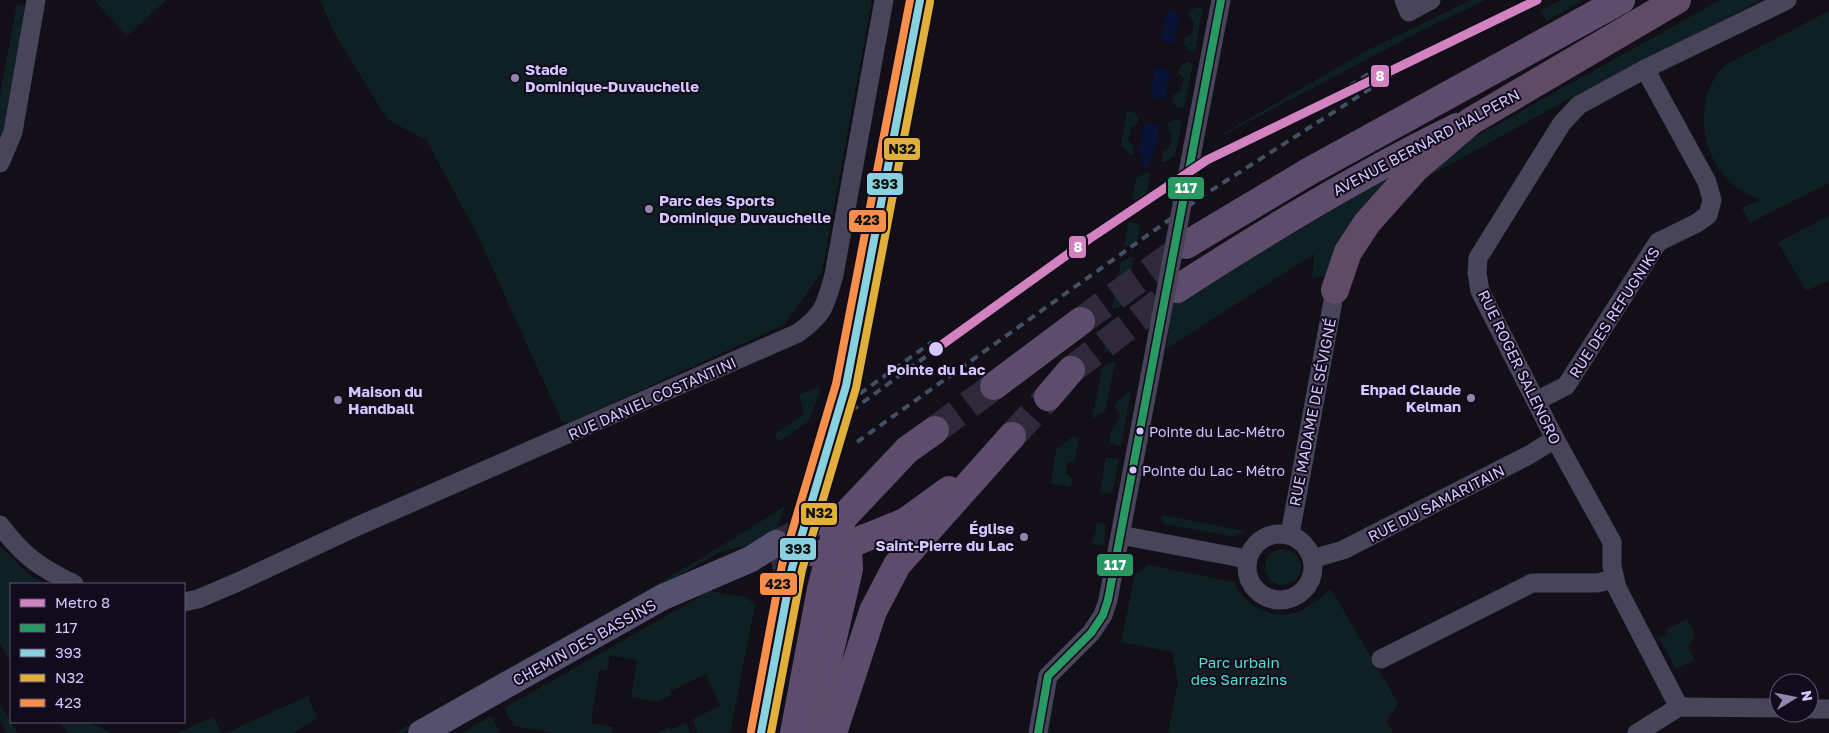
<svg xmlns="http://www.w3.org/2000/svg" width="1829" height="733" font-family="'Golos Text',sans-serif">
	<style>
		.green { fill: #0f2024 }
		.water { fill: #091335 }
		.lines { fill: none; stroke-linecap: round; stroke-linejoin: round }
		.secondary-tunnel { stroke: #2f2a3b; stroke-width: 26; stroke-dasharray: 26 13; stroke-linecap: butt }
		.primary-tunnel { stroke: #2f2a3b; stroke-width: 28; stroke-dasharray: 28 14; stroke-linecap: butt }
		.minor { stroke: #484459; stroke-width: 19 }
		.secondary { stroke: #55506d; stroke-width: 26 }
		.primary { stroke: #5d4c6b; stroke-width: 28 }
		.trunk { stroke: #604b66; stroke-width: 28 }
		.rail { stroke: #415063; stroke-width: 4; stroke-dasharray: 8 6; stroke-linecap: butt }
		.minor-bridge { stroke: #484459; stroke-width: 19 }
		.bus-1-casing { stroke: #110b1c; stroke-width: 11 }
		.bus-2-casing { stroke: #110b1c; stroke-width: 11 }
		.bus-3-casing { stroke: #110b1c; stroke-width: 11 }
		.bus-4-casing { stroke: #110b1c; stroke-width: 11 }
		.bus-1 { stroke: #299964; stroke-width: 8 }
		.bus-2 { stroke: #87d2de; stroke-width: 8 }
		.bus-3 { stroke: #e0b03a; stroke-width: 8 }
		.bus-4 { stroke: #f78f4b; stroke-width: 8 }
		.metro-1-casing { stroke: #110b1c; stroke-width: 12 }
		.metro-1 { stroke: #d282be; stroke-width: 9 }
		.poi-dot { fill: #9186ae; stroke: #110b1c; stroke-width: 2 }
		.stop-dot { fill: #d5c6ff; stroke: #110b1c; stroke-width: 2 }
		.labels { text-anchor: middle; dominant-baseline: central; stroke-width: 4; stroke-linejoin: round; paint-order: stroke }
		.bus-label { font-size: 14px; fill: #d5c6ff; stroke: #110b1c; text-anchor: start }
		.poi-label { font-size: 15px; font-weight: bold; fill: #d5c6ff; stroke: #110b1c; text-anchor: start }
		.street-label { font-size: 15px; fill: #d5c6ff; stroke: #110b1c }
		.stop-label { font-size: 15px; font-weight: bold; fill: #d5c6ff; stroke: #110b1c }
		.park-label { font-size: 15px; fill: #53ded0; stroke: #110b1c }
		.line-badge { stroke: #110b1c; stroke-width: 2 }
		.badge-label { font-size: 14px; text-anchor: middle; font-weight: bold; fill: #fff }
		.pale-badge-label { font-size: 14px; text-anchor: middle; font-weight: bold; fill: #111 }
	</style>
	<rect width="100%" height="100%" fill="#120f18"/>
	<g class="green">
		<polygon points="94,0 166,0 127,36"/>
		<polygon points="320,0 872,0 822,272 784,325 569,423 562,422 478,236 427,141 387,119 335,34"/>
		<polygon points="1471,0 1486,0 1427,28 1204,145 1366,51"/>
		<polygon points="1561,0 1584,0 1546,21 1541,10"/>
		<polygon points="1720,0 1761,0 1567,100 1407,188 1441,156"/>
		<polygon points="17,4 25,6 6,127 0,138 0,94"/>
		<polygon points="1197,7 1203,8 1195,52 1189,51 1184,44 1185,38 1192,34 1194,22 1189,17 1190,11"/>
		<path d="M1829,11v172l-79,40 -8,-15 17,-8c-12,-6 -24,-12 -33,-22 -28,-31 -31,-83 -1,-113z"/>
		<polygon points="1187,62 1193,64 1184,108 1177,107 1172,100 1173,95 1181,90 1184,79 1178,72 1180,67"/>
		<polygon points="1127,111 1134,112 1139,119 1138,123 1131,128 1128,140 1134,147 1132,156 1121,145"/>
		<polygon points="1175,119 1182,120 1175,156 1165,162 1161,162 1163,152 1170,146 1172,134 1167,128 1168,123"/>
		<polygon points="1146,173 1150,173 1145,203 1132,200 1136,178"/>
		<polygon points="1393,174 1336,272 1312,279 1314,254 1166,349 1173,304"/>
		<polygon points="1829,216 1829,280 1806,291 1778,242"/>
		<polygon points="1128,222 1140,224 1137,243 1124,247"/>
		<polygon points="1131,257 1134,258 1125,305 1112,309 1121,262"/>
		<polygon points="1120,319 1123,319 1117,349 1104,353 1109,323"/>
		<polygon points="1112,362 1115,363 1105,411 1092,419 1102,368"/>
		<polygon points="821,387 809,421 778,442 775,434 804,414 799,394"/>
		<polygon points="1131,391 1121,446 1109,443 1112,428 1118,422 1120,414 1115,407 1116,403"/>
		<polygon points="1072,437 1079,438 1075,459 1067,464 1066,472 1072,479 1071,487 1051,484 1056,450"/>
		<polygon points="1106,457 1119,459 1112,494 1100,492"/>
		<path d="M785,506l-11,33 -54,13 -317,181h-8c129,-77 264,-145 390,-227z"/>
		<polygon points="1162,515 1245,531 1235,537 1165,524 1161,519"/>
		<polygon points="1096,522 1103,523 1106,527 1103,546 1092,544 1096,529"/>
		<polygon points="0,546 31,576 45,584 11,584 11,662 0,644"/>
		<circle cx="1283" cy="567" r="18"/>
		<path d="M1148,565l86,17c12,27 44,42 72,26 9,-5 17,-13 25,-19l67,114 -11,18 6,12h-225l10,-51 -6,-30 -51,-10 14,-68z"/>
		<polygon points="710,591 746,597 755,605 731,729 728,733 697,733 693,719 720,706 706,674 671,691 672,695 657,702 631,697 637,660 610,655 607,671 599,670 591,723 613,727 612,733 554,733 514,726 504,708"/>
		<polygon points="1687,619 1695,635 1688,647 1695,660 1676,669 1659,638 1667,634 1667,629"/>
		<polygon points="308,696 317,718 293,733 226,733"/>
		<polygon points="0,704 18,733 7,733 0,721"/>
		<polygon points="491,716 499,731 496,733 462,733"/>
		<polygon points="213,717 222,733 177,733"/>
		<polygon points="58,722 88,722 111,733 69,733"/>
		<polygon points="686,723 690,733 657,733 669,727 671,730"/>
	</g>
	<g class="water">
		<polygon points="1167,11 1180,13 1175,44 1161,41"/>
		<polygon points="1155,67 1170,70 1165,99 1150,97"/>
		<polygon points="1145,123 1160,125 1154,155 1151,155 1148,167 1141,165 1143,154 1139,153"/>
	</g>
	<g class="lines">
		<g class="secondary-tunnel">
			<polyline points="776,543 819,522"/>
			<polyline points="771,562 810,553"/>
		</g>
		<g class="primary-tunnel">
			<polyline points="1081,321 1186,245"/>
			<polyline points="1071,370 1177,289"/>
			<polyline points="935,430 994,386"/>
			<polyline points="1012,436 1048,397"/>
		</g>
		<g class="minor">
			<polyline points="1404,0 1409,12 1431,0"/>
			<polyline points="1193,146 1221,0"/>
			<polyline points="0,163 13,132 36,0"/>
			<polyline points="1536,401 1566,386 1658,242 1697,223 1708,215 1712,200 1707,182 1645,69"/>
			<path d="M0,525c23,31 39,42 74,59"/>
			<circle cx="1280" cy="567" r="33"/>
			<polyline points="1290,534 1335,290"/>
			<polyline points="1120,535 1247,559"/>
			<polyline points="1312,559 1343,550 1529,455 1555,439"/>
			<path d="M184,602l14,-3 40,-17 120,-56 440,-193c27,-20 27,-27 36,-58l50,-275"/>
			<polyline points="1381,659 1532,583 1597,583 1615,579"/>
			<polyline points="1679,707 1617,588 1612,566 1612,542 1555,439 1480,291 1477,273 1478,258 1562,123 1579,105 1645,69 1787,0"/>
			<polyline points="1809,709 1829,709"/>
			<polyline points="1038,733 1048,676 1091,633 1103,615 1108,600 1150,376"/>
			<polyline points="1637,733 1679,707 1779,708"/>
		</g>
		<g class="secondary">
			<polyline points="819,522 838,523"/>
			<polyline points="810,553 829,553"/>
			<polyline points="421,733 663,597 751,559 776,543"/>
		</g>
		<g class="primary">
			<polyline points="1186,245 1308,172 1621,0"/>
			<path d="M1177,289c91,-59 183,-115 280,-162"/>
			<polyline points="994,386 1081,321"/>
			<polyline points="1048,397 1071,370"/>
			<polyline points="830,552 905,522 949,490"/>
			<polyline points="813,724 849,569 848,545 838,523"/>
			<polyline points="794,733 821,589 838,523 907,450 935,430"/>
			<polyline points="833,733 873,611 897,565 1012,436"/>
		</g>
		<polyline class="trunk" points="1335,290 1348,252 1367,223 1416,168 1471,121 1677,0"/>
		<g class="rail">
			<polyline points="1326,101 1376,69"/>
			<polyline points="837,410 932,342"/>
			<polyline points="840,419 936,349"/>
			<polyline points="857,442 1204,195 1426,53"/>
		</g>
		<polyline class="minor-bridge" points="1150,376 1193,146"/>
		<g class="bus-1-casing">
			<polyline id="bus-1" points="1038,733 1048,676 1091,633 1103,615 1108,600 1221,0"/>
		</g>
		<g class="bus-2-casing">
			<polyline id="bus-2" points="761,733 792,568 846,386 920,0"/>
		</g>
		<g class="bus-3-casing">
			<polyline id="bus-3" points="771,733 802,570 856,388 930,2"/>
		</g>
		<g class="bus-4-casing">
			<polyline id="bus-4" points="751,731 782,565 836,384 910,0"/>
		</g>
		<use href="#bus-1" class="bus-1"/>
		<use href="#bus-2" class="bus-2"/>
		<use href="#bus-3" class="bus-3"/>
		<use href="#bus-4" class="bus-4"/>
		<g class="metro-1-casing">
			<polyline id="metro-1" points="936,349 1089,239 1207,160 1537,0"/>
		</g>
		<use href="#metro-1" class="metro-1"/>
	</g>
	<g class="poi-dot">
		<circle cx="515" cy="78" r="5"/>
		<circle cx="649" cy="209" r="5"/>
		<circle cx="1471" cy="398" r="5"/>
		<circle cx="338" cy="400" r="5"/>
		<circle cx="1024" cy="537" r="5"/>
	</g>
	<g class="stop-dot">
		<circle cx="936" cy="349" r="8"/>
		<circle cx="1140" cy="431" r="4.5"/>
		<circle cx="1133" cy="470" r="4.5"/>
	</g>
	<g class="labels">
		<g class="bus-label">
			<text x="1149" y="431">Pointe du Lac-Métro</text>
			<text x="1142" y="470">Pointe du Lac - Métro</text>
		</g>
		<g class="poi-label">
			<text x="525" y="69">Stade<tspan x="525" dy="17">Dominique-Duvauchelle</tspan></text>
			<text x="659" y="200">Parc des Sports<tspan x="659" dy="17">Dominique Duvauchelle</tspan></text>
			<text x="1461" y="389" text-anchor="end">Ehpad Claude<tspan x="1461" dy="17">Kelman</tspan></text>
			<text x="348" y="391">Maison du<tspan x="348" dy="17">Handball</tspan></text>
			<text x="1014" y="528" text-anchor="end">Église<tspan x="1014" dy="17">Saint-Pierre du Lac</tspan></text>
		</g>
		<g class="street-label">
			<text transform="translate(1426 142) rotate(-28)">AVENUE BERNARD HALPERN</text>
			<text transform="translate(1614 312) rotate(-57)">RUE DES REFUGNIKS</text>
			<text transform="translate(1520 367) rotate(64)">RUE ROGER SALENGRO</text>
			<text transform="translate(652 398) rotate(-24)">RUE DANIEL COSTANTINI</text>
			<text transform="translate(1312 412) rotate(-79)">RUE MADAME DE SÉVIGNÉ</text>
			<text transform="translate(1436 503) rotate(-27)">RUE DU SAMARITAIN</text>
			<text transform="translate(584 642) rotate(-29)">CHEMIN DES BASSINS</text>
		</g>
		<g class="stop-label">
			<text x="936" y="369">Pointe du Lac</text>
		</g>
		<g class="park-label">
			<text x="1239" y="662">Parc urbain<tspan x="1239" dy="17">des Sarrazins</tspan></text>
		</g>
	</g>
	<g class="line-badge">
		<rect x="1370" y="64" width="20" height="24" rx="5" fill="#d282be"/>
		<rect x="883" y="137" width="38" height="24" rx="5" fill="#e0b03a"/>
		<rect x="866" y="172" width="38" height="24" rx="5" fill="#87d2de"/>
		<rect x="1167" y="176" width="38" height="24" rx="5" fill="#299964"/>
		<rect x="848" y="209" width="39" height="24" rx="5" fill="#f78f4b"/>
		<rect x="1068" y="235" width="19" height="24" rx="5" fill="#d282be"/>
		<rect x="800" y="502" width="38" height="24" rx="5" fill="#e0b03a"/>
		<rect x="779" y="537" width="38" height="24" rx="5" fill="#87d2de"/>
		<rect x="1096" y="553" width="38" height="24" rx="5" fill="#299964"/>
		<rect x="759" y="572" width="39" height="24" rx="5" fill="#f78f4b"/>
	</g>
	<g class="badge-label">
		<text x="1380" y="81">8</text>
		<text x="1186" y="193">117</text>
		<text x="1078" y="252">8</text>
		<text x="1115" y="570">117</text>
	</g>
	<g class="pale-badge-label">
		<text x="902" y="154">N32</text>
		<text x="885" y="189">393</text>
		<text x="867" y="225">423</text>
		<text x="819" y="518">N32</text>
		<text x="798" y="554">393</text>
		<text x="778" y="589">423</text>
	</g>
	<rect x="10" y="583" width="175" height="140" fill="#110b1c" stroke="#5f5677"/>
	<rect x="20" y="599" width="25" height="8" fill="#d282be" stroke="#5f5677"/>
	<text x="55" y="608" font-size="15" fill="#d5c6ff">Metro 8</text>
	<rect x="20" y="624" width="25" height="8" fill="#299964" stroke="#5f5677"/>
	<text x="55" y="633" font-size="15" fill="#d5c6ff">117</text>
	<rect x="20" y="649" width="25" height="8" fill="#87d2de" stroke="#5f5677"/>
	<text x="55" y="658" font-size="15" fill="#d5c6ff">393</text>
	<rect x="20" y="674" width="25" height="8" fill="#e0b03a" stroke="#5f5677"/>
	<text x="55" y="683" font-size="15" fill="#d5c6ff">N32</text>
	<rect x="20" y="699" width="25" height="8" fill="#f78f4b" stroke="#5f5677"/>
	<text x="55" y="708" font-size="15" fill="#d5c6ff">423</text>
	<g transform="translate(1794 698) rotate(80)"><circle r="24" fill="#110b1c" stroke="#5f5677"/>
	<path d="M0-4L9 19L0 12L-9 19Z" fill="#9186ae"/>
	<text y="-8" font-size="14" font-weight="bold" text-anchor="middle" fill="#d5c6ff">N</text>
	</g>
</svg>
